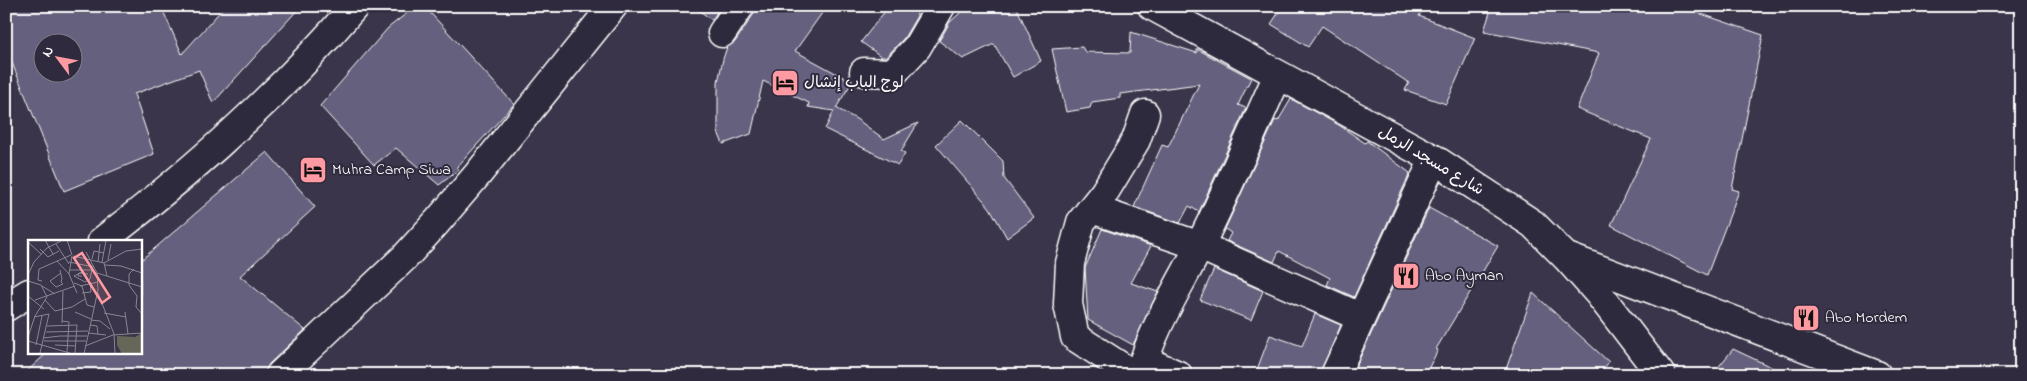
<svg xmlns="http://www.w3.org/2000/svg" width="2027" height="381" font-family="'Indie Flower','Playpen Sans Arabic',sans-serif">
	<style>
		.building { fill: #65607e; stroke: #fff; fill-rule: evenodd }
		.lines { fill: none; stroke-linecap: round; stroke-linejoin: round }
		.minor-casing { stroke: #fff; stroke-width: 31 }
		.minor { stroke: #2f2a3d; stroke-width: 28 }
		.labels { text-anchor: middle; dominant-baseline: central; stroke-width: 4; stroke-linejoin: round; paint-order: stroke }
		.poi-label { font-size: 16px; fill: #fff; stroke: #2f2a3d; text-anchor: start }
		.street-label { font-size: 16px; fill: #fff; stroke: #2f2a3d }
		.inset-road { fill: none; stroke: #898692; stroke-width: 1 }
		.view { fill: #ff9aa2; fill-opacity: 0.15; stroke: #ff9aa2; stroke-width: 2.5 }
		.inset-edge { fill: none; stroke: #fff; stroke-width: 2.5 }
	</style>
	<rect width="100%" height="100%" fill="#3a354a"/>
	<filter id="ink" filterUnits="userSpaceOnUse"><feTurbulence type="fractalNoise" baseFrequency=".02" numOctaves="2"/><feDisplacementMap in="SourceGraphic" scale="10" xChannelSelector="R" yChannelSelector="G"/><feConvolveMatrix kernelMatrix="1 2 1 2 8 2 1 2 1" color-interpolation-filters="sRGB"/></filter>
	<g filter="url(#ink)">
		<g class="building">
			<path d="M6,6h155l21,48 43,-48h76l-88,97 -14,-33 -65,24 20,60 -90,37 -58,-143zM42,42h30v30h-30z"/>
			<polygon points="416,6 424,6 514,104 457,167 459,170 439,185 396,148 374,165 320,106 388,28"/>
			<polygon points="693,6 721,6 712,20"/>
			<polygon points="756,6 827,6 795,51 852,82 836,108 858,120 884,139 918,123 901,151 905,153 898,165 825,129 834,111 808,107 809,103 763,81 751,134 723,144 718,132 718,82 723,59 727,47 735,42 753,15"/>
			<polygon points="889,6 916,6 917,16 904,38 886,57 882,57 861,42"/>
			<polygon points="968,6 1016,6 1041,61 1013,77 994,44 963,59 939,41 950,22"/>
			<polygon points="1283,6 1425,6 1419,16 1475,38 1446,104 1405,90 1409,83 1322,26 1308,47 1271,24"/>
			<polygon points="1492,6 1678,6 1763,35 1732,189 1739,191 1707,275 1611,225 1651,139 1577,109 1599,53 1484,31"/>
			<polygon points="1131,32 1197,53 1197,49 1251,78 1238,105 1246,108 1199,212 1189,206 1180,223 1134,207 1162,145 1168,147 1199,84 1120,94 1120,98 1092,102 1090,108 1066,112 1052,49 1082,47 1085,52 1130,53"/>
			<polygon points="1291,99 1339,125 1365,143 1367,141 1410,173 1354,297 1327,285 1330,278 1279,251 1274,262 1227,241 1231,233 1225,229 1275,120 1278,121"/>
			<polygon points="962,120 1003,161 1004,178 1034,218 1007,238 990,208 936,145"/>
			<polygon points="267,152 315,207 240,276 305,330 269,364 265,375 23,375 48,352 140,352 140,261"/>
			<polygon points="1429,208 1498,246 1436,349 1438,350 1425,375 1352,375"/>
			<polygon points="1102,229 1151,246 1131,283 1158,292 1133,345 1088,320 1085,268"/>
			<polygon points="1214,269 1263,291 1251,320 1200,300"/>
			<polygon points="1533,293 1609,362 1598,375 1504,375"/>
			<polygon points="1315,314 1341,325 1320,375 1255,375 1270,335 1302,346"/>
			<polygon points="1733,349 1788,375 1712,375"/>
		</g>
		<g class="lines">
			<g class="minor-casing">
				<g id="minor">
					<polyline points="1152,6 1434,159 1533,224 1566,257 1599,294 1661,375"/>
					<polyline points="722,33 740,6"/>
					<polyline points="864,72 893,73 917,47 941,6"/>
					<polyline points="1092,209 1200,246 1360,317"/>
					<path d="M102,241c91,-70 178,-147 253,-235"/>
					<polyline points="1570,258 1877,375"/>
					<polyline points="6,307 29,293"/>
					<polyline points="1144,360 1178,375"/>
					<polyline points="280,375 405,257 437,222 478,174 613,6"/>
					<polyline points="1134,375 1075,337 1068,304 1070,263 1081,222 1104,193 1136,140 1145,114"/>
					<path d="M1140,375c11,-45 38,-86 59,-128 28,-56 53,-115 79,-172"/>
					<polyline points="1335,375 1434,159"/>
				</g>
			</g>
			<use href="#minor" class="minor"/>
		</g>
	</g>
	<defs>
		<g id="hotel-square" transform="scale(1.4375)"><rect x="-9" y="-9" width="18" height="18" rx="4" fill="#ff9aa2" stroke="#2f2a3d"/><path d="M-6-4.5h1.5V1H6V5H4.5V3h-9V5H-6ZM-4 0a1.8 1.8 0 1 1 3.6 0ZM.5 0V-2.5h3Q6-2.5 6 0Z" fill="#111"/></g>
		<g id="restaurant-square" transform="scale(1.4375)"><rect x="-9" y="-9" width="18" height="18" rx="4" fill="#ff9aa2" stroke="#2f2a3d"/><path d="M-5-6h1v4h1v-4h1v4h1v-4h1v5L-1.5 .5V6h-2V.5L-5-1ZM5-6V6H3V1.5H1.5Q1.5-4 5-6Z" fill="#111"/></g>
	</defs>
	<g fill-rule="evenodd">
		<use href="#hotel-square" x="785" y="83"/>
		<use href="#hotel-square" x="313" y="170"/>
		<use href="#restaurant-square" x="1406" y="276"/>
		<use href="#restaurant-square" x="1806" y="318"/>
	</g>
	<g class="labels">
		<g class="poi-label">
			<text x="804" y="83">لوج الباب إنشال</text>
			<text x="332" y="170">Muhra Camp Siwa</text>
			<text x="1425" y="276">Abo Ayman</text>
			<text x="1825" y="318">Abo Mordem</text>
		</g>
		<g class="street-label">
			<text transform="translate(1431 161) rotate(31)">شارع مسجد الرمل</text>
		</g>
	</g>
	<g transform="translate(28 240)">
		<rect width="114" height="114" fill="#3a354a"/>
		<path d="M114,93v21h-20l-5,-9v-9l18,1z" fill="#666758"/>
		<path class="inset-road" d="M17,0l8,14M39,0l5,15M0,2l13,12M28,4l13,20M12,9l8,8 11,-6M44,16l-3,18 8,19M45,16l31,7 3,13M64,19l2,-8 10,2M80,20l3,-16M29,21l12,13M41,22l25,5M70,22l2,-18M74,22l4,-22M76,23l22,-12 16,-2M77,25l16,1 21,7M106,29l-5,5v11l8,11 -1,11 6,7M32,30l2,9 -1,3 2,2 -7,3 -6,-6 11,-8M41,30h25M54,32l-8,4 11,6 5,-3 2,-10M69,33l45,14M0,35l6,-13 13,-14 16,-8M54,36h-4l1,-3 9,1M0,41l13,4 6,12 -12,19 -7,21M14,41l-4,-1 1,-11 32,-14M46,43l8,3 5,19 7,2M14,46l13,8M52,46l18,-4M54,53l9,-1 -1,-9M70,53l16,41 1,20M0,56l16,13M7,60l40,-14M17,60l10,11 17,-4 13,-8M47,72l16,7M97,72l3,22M76,73l22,4M6,77l15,-3 -9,39M63,80l9,1 10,8M34,81l7,1 -2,30M34,83l1,-32M62,85l7,1 1,8M19,86l30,-1 -2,28M18,92l42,-1M60,93l18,2M32,96h27M15,98l17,-2M0,101l45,13M16,101h42M8,105l6,-29M27,105l21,1M57,106l28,-11 29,-2M56,114l14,-64 -1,-17 -11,-21"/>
		<path class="view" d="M54,13l28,44 -8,6 -28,-45z"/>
		<rect width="114" height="114" class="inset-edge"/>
	</g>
	<rect width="2027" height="381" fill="none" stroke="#2f2a3d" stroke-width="25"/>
	<rect x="12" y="12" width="2002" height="356" fill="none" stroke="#fff" stroke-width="2" filter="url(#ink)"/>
	<g transform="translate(58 58) rotate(302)"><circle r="24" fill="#2f2a3d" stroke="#827f8b"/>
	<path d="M0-4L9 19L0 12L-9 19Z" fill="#ff9aa2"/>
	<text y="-8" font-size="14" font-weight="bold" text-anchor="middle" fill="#ffffff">N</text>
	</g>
</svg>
